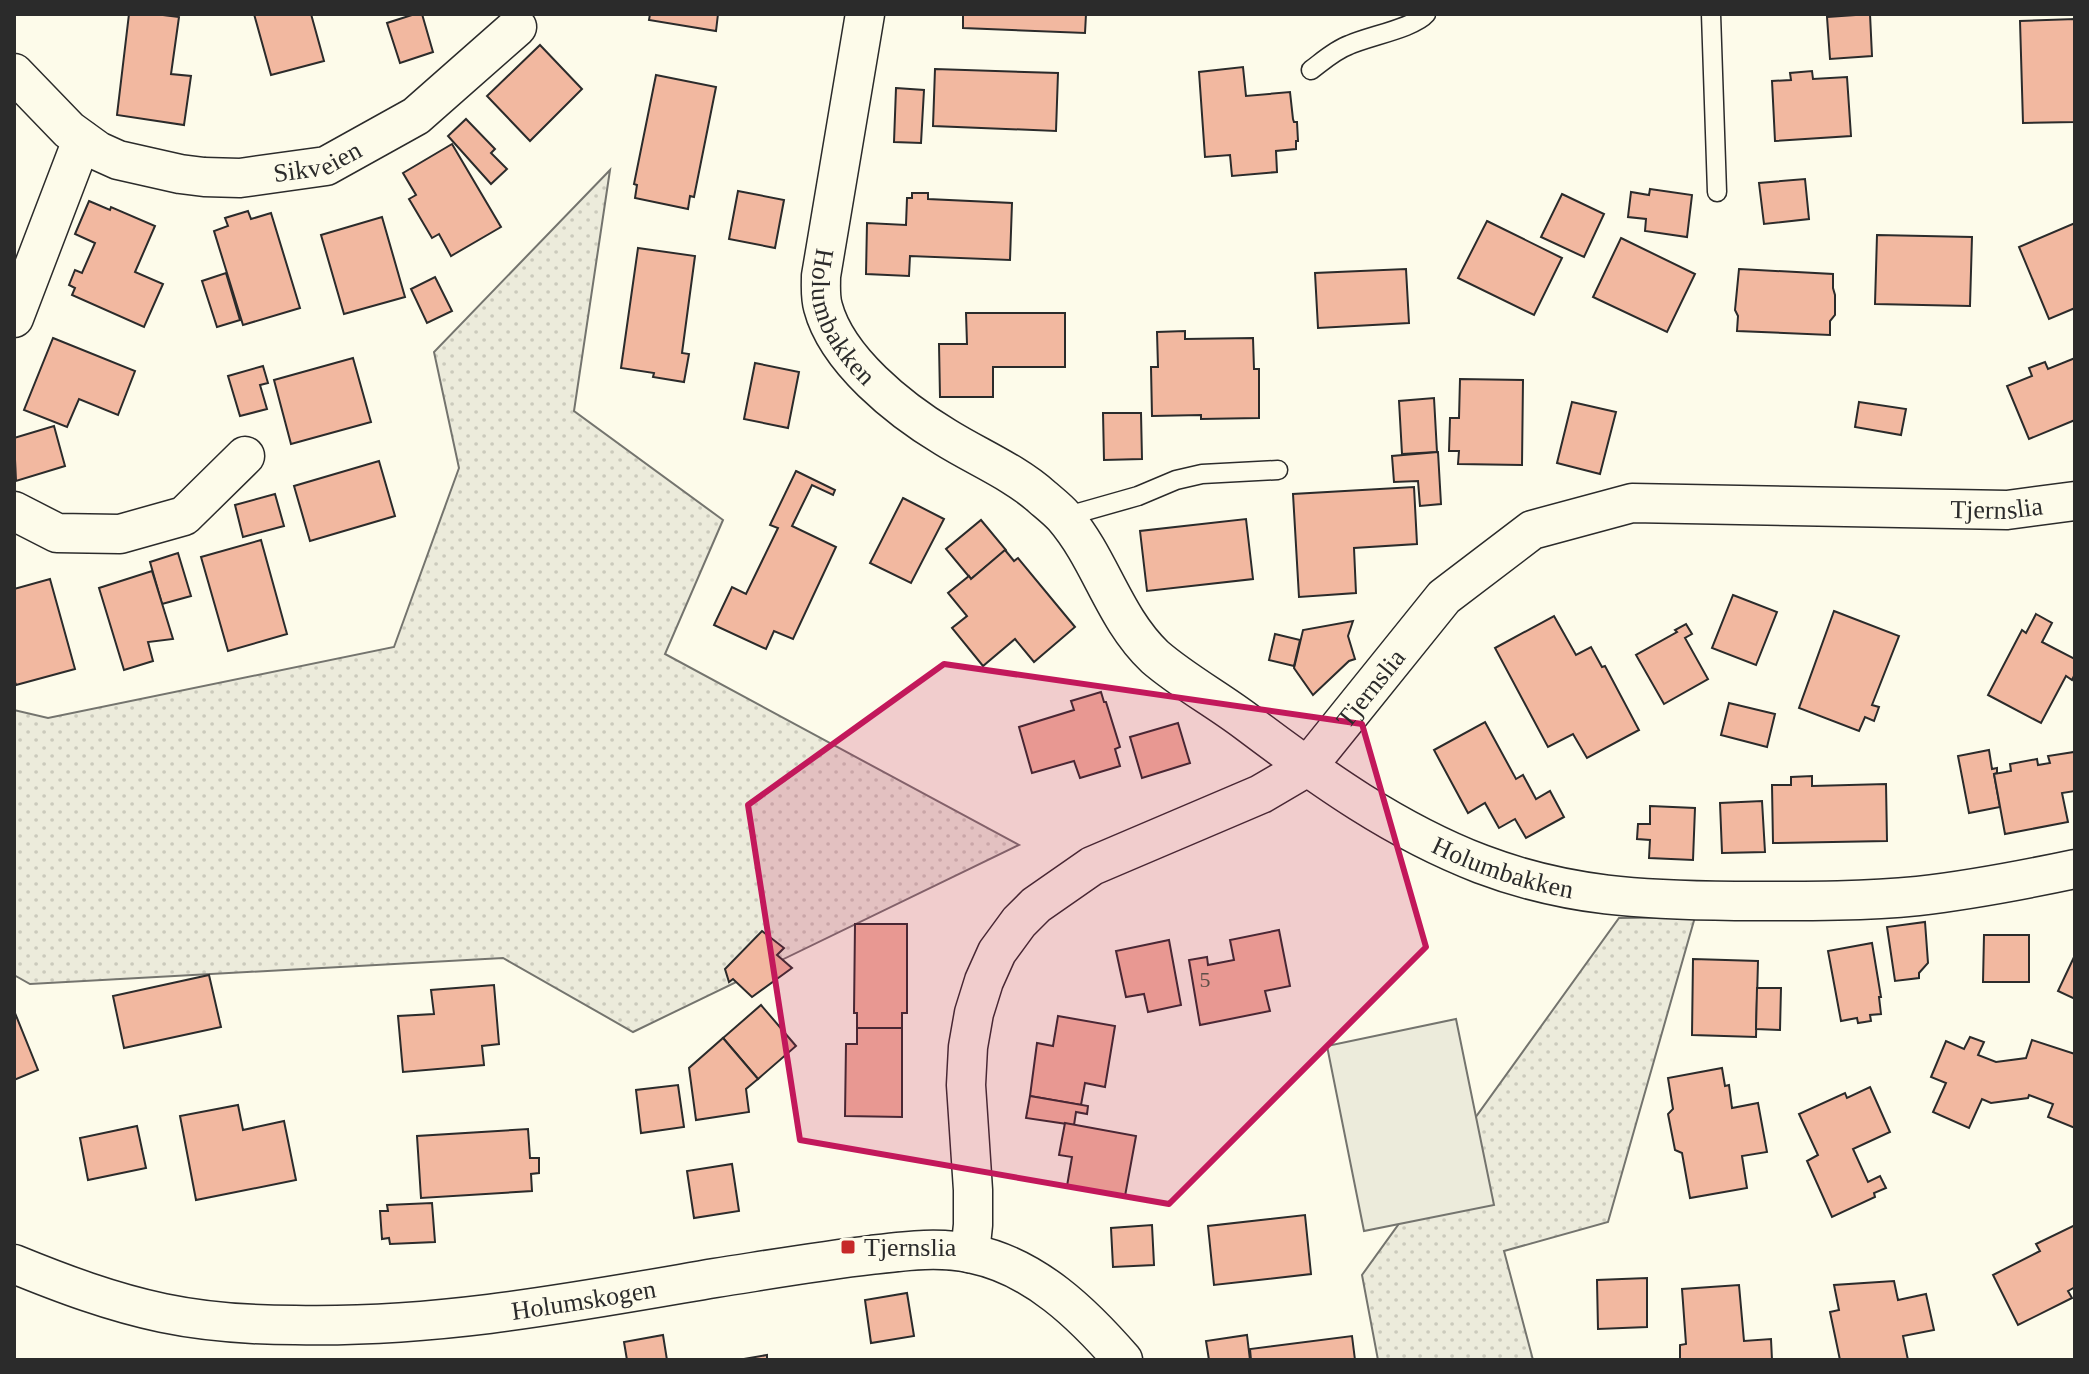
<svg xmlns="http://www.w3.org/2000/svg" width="2089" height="1374" font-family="Georgia,serif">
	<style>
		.grass { fill: url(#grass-dots); stroke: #74746e; stroke-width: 2 }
		.garden { fill: #ecebdb; stroke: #74746e; stroke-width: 2 }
		.building { fill: #f2b8a0; stroke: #2b2b2b; stroke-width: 2 }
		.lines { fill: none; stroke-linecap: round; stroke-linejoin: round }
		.service-casing { stroke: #2b2b2b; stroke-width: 21 }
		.minor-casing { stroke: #2b2b2b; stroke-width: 41 }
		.service { stroke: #fdfbea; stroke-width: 18 }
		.minor { stroke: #fdfbea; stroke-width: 38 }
		.marked { fill: #c2185b; fill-opacity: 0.2; stroke: #c2185b; stroke-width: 6; stroke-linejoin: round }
		.poi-dot { fill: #c62828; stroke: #fdfbea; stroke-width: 3 }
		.labels { text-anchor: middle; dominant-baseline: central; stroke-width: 6; stroke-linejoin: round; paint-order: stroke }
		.number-label { font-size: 22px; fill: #5d4e48 }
		.street-label { font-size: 26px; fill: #2b2b2b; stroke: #fdfbea }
		.poi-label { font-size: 26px; fill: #2b2b2b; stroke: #fdfbea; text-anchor: start }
	</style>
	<defs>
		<pattern id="grass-dots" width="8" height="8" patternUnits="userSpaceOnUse" patternTransform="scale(2)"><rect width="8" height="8" fill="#ecebdb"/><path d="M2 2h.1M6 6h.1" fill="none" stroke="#cbcabc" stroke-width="1.8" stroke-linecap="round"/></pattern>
	</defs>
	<rect width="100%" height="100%" fill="#fdfbea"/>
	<g class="grass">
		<polygon points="610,170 574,411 723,520 665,654 1019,845 633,1032 503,958 30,984 14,975 14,710 48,718 394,647 459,468 434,352"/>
		<polygon points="1695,917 1608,1222 1504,1251 1533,1360 1378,1360 1362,1275 1619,918"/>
	</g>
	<polygon class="garden" points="1456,1019 1494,1205 1364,1231 1327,1046"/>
	<g class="building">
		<polygon points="129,14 155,14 179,17 171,74 191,76 184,125 117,115"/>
		<polygon points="254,14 311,14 324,61 271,75"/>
		<polygon points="415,14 422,14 433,52 400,63 387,23"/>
		<polygon points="650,14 718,14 716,31 649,20"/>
		<polygon points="963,14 1086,14 1085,33 963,28"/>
		<polygon points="1870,14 1872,56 1830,59 1827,17"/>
		<polygon points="2075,19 2075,122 2023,123 2020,21"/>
		<polygon points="540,45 582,89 530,141 487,96"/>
		<polygon points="1243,67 1246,96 1290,92 1293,119 1294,122 1297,122 1298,141 1296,141 1296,149 1276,151 1277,172 1232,176 1230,155 1205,157 1199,72"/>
		<polygon points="935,69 1058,73 1056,131 933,126"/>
		<polygon points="1812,71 1813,79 1847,77 1851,136 1775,141 1772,81 1791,80 1790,73"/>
		<polygon points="656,75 716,87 694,197 690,196 688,209 635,198 637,185 634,184"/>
		<polygon points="896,88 924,90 921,143 894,142"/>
		<polygon points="466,119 495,149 491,153 507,169 491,184 448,136"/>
		<polygon points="452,144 501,227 451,256 439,234 432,238 409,199 416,195 403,173"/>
		<polygon points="1805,179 1809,219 1764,224 1759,183"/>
		<polygon points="1650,189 1692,195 1687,237 1645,231 1646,219 1628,217 1631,192 1649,195"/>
		<polygon points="738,191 784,200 775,248 729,239"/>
		<polygon points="912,193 928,193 928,199 1012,203 1010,260 910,256 909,276 866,274 867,223 906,225 907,198 912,198"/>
		<polygon points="1562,194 1604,214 1584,257 1541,237"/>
		<polygon points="89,201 110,210 111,207 155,226 135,272 163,284 144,327 72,295 75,288 69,285 75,270 82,273 95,243 75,234"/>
		<polygon points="248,211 251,219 271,213 300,308 243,325 214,231 228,226 225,218"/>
		<polygon points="382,217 405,297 344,314 321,235"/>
		<polygon points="1487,221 1562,258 1534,315 1458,278"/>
		<polygon points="2075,223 2075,308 2049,319 2019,247"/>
		<polygon points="1877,235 1972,237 1970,306 1875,304"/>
		<polygon points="1621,238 1695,274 1667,332 1593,297"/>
		<polygon points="638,248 695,256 682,353 689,354 684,382 653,377 654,373 621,368"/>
		<polygon points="1406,269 1409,323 1318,328 1315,273"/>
		<polygon points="1739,269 1833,274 1833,288 1835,295 1835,315 1830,321 1830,335 1737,331 1738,316 1735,310"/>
		<polygon points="226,273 240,320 217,327 202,281"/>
		<polygon points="435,277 452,311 427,323 411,289"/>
		<polygon points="966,313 1065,313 1065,367 993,367 993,397 940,397 939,344 967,344"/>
		<polygon points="1185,331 1185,339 1253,338 1254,369 1259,369 1259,418 1201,419 1201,415 1152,416 1151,367 1158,367 1157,332"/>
		<polygon points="53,338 135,371 118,415 79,399 67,427 24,410"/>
		<polygon points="353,358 371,422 291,444 274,380"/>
		<polygon points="2075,358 2075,420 2029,439 2007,386 2032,376 2029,368 2045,362 2048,369"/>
		<polygon points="755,363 799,372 788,428 744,419"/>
		<polygon points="263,366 268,383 260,385 267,409 240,416 228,376"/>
		<polygon points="1460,379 1523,380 1522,465 1458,464 1459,451 1449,451 1450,418 1459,418"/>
		<polygon points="1434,398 1437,452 1402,454 1399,401"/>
		<polygon points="1572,402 1616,412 1600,474 1557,463"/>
		<polygon points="1859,402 1906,409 1901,435 1855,427"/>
		<polygon points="1103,413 1141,413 1142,459 1104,460"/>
		<polygon points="54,426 65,466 16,481 14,438"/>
		<polygon points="1438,452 1441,504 1420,506 1418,481 1394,482 1392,456"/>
		<polygon points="379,461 395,516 310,541 294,486"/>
		<polygon points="796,471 835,490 833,495 812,485 792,526 836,547 793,639 774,631 766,649 714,625 732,587 746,594 778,528 770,525"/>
		<polygon points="1414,487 1417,544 1354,548 1356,593 1299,597 1293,494"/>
		<polygon points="275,494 284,526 243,537 235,505"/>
		<polygon points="903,498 944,519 911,583 870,563"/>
		<polygon points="1246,519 1253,579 1147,591 1140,531"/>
		<polygon points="981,520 1006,550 971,579 946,549"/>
		<polygon points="261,540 287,634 228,651 201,557"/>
		<polygon points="1005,550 1014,561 1018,558 1075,627 1034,662 1015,639 983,666 952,628 967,616 948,593 969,576 971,579"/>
		<polygon points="178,553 191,596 162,604 150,562"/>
		<polygon points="152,571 173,639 148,642 153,661 124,670 99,588"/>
		<polygon points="50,579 75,669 16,685 14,679 14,589"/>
		<polygon points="1733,595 1777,612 1756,665 1712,648"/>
		<polygon points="1834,611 1899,636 1872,705 1879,707 1874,721 1865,717 1859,731 1799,708"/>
		<polygon points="2036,614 2052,623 2042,642 2075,659 2075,674 2072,680 2066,676 2041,723 1988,695 2022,630 2026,633"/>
		<polygon points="1554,616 1576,655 1591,647 1602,667 1605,666 1639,730 1587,758 1573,734 1548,747 1495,648"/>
		<polygon points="1353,621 1348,636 1355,659 1349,661 1313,695 1294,668 1303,630"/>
		<polygon points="1686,624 1692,634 1685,638 1708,679 1664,704 1636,655 1677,632 1675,630"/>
		<polygon points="1275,634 1300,640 1294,666 1269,660"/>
		<polygon points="1101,692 1104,702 1106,702 1120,747 1115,749 1120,766 1080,778 1074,761 1032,773 1019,727 1074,710 1071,701"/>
		<polygon points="1729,703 1775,714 1767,747 1721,735"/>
		<polygon points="1485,722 1516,779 1523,775 1536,799 1550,791 1564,817 1526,838 1515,819 1499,828 1485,803 1468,813 1434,750"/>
		<polygon points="1178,723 1190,763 1142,778 1130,737"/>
		<polygon points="1989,750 1992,769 1997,768 1997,773 1994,774 2000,807 1969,813 1958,756"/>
		<polygon points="2074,752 2075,791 2062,793 2068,822 2005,834 1994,774 2011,771 2010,764 2037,759 2038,765 2050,763 2048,756"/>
		<polygon points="1812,776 1812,786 1886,784 1887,841 1773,843 1772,785 1791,785 1791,777"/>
		<polygon points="1762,801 1765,852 1722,853 1720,803"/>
		<polygon points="1650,806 1695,808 1693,860 1649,858 1650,840 1637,839 1638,824 1650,824"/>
		<polygon points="1925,922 1928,963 1919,973 1919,978 1895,981 1887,927"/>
		<polygon points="855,924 907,924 907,1013 902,1013 902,1028 857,1028 857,1013 854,1013"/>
		<polygon points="1279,930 1290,986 1265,991 1270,1011 1200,1025 1189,960 1207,957 1208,965 1234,960 1230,940"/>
		<polygon points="762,931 784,948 777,955 792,968 752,997 733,979 729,982 725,969"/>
		<polygon points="1984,935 2029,935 2029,982 1983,982"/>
		<polygon points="1169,940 1181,1005 1148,1012 1144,994 1126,997 1116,951"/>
		<polygon points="1872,943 1881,997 1879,997 1881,1014 1870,1015 1871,1021 1858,1023 1857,1018 1841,1021 1828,951"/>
		<polygon points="2075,955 2075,999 2058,991"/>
		<polygon points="1693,959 1758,961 1756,1037 1692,1035"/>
		<polygon points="209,975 221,1027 124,1048 113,996"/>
		<polygon points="494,985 499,1044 482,1046 484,1065 403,1072 398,1016 434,1014 431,990"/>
		<polygon points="1757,988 1781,988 1780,1030 1756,1029"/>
		<polygon points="761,1005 796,1046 758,1079 723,1038"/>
		<polygon points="15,1013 38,1070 14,1080 14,1014"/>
		<polygon points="1058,1016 1115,1026 1105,1087 1085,1083 1081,1105 1030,1096 1037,1043 1053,1046"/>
		<polygon points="857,1028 902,1028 902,1117 845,1116 846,1044 857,1044"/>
		<polygon points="1970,1037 1984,1042 1978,1055 1996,1062 2026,1058 2032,1040 2075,1054 2075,1128 2048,1117 2053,1104 2029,1095 2028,1098 1991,1103 1982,1099 1969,1128 1933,1112 1946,1083 1931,1077 1946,1041 1964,1049"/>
		<polygon points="723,1038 758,1079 746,1089 749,1112 696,1120 689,1068"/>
		<polygon points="1722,1068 1725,1086 1729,1085 1732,1108 1758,1103 1767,1152 1742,1156 1747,1188 1690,1198 1682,1153 1675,1150 1668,1114 1673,1109 1668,1078"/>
		<polygon points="678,1085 684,1127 641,1133 636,1090"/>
		<polygon points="1870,1087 1890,1132 1853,1149 1868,1182 1880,1176 1886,1188 1874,1193 1875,1197 1832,1217 1807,1161 1818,1155 1799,1114 1845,1093 1847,1098"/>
		<polygon points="1030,1096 1088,1106 1087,1114 1076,1112 1074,1125 1026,1118"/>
		<polygon points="238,1105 243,1130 284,1121 296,1180 196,1200 180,1116"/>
		<polygon points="1065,1123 1136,1136 1125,1196 1067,1186 1072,1157 1059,1155"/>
		<polygon points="137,1126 146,1168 88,1180 80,1138"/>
		<polygon points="528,1129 530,1158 539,1158 539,1173 531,1174 532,1191 421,1198 417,1136"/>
		<polygon points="732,1164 739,1211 694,1218 687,1171"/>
		<polygon points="432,1203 435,1242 390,1244 389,1238 382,1239 380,1211 388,1211 387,1205"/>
		<polygon points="1305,1215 1311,1274 1214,1285 1208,1226"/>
		<polygon points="1152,1225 1154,1265 1113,1267 1111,1228"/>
		<polygon points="2075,1225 2075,1287 2068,1291 2072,1298 2018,1325 1993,1275 2040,1251 2036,1244"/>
		<polygon points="1647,1278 1647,1327 1598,1329 1597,1280"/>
		<polygon points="1894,1281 1898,1300 1926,1294 1934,1330 1903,1336 1908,1360 1840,1360 1830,1312 1839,1310 1834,1285"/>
		<polygon points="1739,1285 1744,1341 1771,1339 1772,1360 1680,1360 1680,1345 1686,1344 1682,1289"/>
		<polygon points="907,1293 914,1336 871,1343 865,1300"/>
		<polygon points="663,1335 667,1360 627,1360 624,1342"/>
		<polygon points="1247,1335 1250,1360 1209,1360 1206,1341"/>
		<polygon points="1352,1336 1355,1360 1251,1360 1250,1349"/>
		<polygon points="767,1355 767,1360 738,1360"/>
	</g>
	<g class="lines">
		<g class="service-casing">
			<g id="service">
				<polyline points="1711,14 1717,192"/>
				<path d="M1311,70c12,-9 24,-20 38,-25 20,-9 65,-17 77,-31"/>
				<polyline points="1064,517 1138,496 1176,480 1202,474 1278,470"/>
			</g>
		</g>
		<g class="minor-casing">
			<g id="minor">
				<path id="s1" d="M865,14l-44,262c0,10 -1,21 2,31 14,53 77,103 122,130 32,20 69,35 97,60 7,6 16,13 22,20 37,43 49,100 91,140 29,25 63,43 93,66 73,55 147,108 233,141 87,33 163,36 254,37 61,0 122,1 183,-5 52,-6 105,-16 157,-27"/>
				<path id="s2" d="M14,73l55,57 29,21 20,9 62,14 24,3 36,1 86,-12 90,-50 101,-89"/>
				<polyline points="14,318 82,140"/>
				<polyline points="14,511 57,533 120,534 184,516 245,456"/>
				<path id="s3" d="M970,1253l3,-28v-35l-7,-105 2,-38 6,-34 10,-32 13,-29 22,-30 17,-17 56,-39 169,-72 46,-27 137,-170 88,-67 100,-27 375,7 68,-9"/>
				<path id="s4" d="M14,1264c49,20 97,38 149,49 43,9 88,12 132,12 144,3 280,-23 420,-47 52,-8 104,-17 156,-23 33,-4 69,-9 102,-1 62,13 110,60 150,106"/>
			</g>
		</g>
		<use href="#service" class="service"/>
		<use href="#minor" class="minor"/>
	</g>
	<path class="marked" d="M944,664l418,60 64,223 -257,257 -369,-64 -52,-335z"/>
	<rect class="poi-dot" x="840" y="1239" width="16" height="16" rx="4"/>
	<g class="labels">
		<g class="number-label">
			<text x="1205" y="979">5</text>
		</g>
		<g class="street-label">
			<text stroke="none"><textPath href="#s2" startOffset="340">Sikveien</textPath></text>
			<text stroke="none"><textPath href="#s1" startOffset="312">Holumbakken</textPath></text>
			<text stroke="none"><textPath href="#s3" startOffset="1470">Tjernslia</textPath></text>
			<text stroke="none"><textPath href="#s3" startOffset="774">Tjernslia</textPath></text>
			<text stroke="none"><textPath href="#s1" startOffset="1200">Holumbakken</textPath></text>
			<text stroke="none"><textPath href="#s4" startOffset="580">Holumskogen</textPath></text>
		</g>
		<g class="poi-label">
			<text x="864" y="1247">Tjernslia</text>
		</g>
	</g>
	<rect width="2089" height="1374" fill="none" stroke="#2b2b2b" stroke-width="32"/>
</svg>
